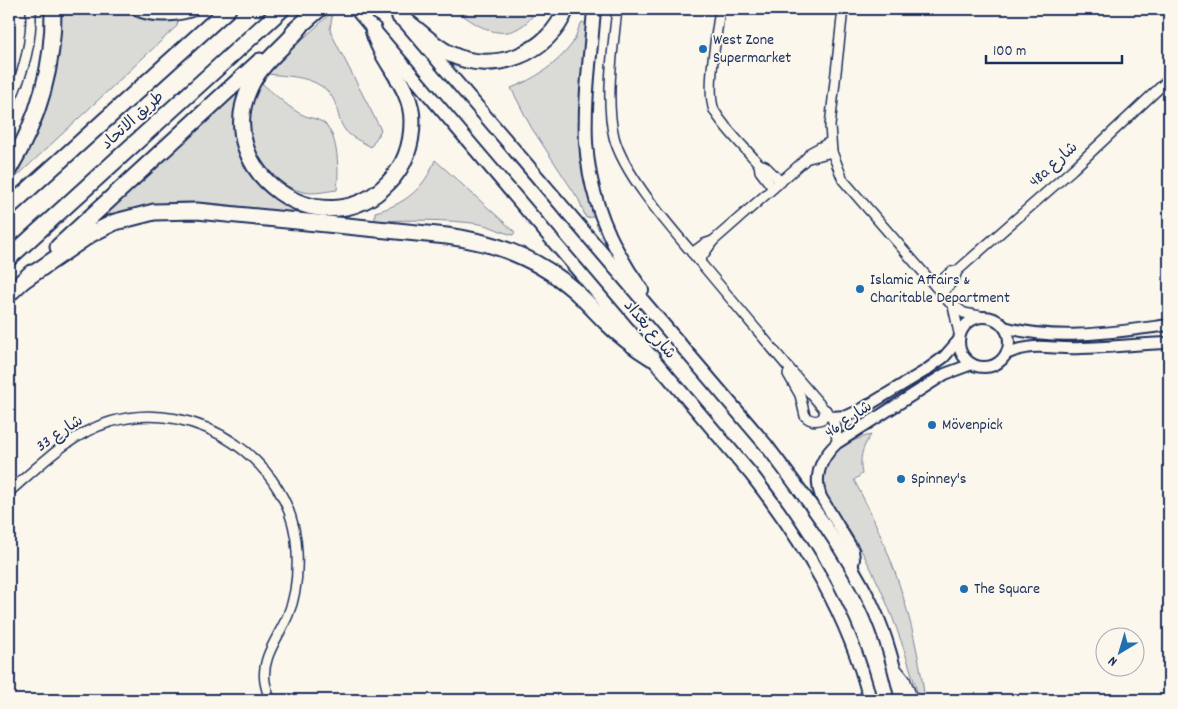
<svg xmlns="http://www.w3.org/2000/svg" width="1178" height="709" font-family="Dekko,'Playpen Sans Arabic',sans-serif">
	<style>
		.green { fill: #dadad7; stroke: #7a849a }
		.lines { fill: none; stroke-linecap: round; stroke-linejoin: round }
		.minor-casing { stroke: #1b2f5e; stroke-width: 12 }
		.tertiary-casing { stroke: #1b2f5e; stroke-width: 14 }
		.primary-casing { stroke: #1b2f5e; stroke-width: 16 }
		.motorway-casing { stroke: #1b2f5e; stroke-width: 19 }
		.minor { stroke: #fbf7ec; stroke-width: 9 }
		.tertiary { stroke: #fbf7ec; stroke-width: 10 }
		.primary { stroke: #fbf7ec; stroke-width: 12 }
		.motorway { stroke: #fbf7ec; stroke-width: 15 }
		.poi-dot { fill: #1f6fb2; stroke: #fbf7ec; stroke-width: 2 }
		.labels { text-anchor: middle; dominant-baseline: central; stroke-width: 4; stroke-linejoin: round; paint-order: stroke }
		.poi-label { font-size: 16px; fill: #1b2f5e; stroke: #fbf7ec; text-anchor: start }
		.street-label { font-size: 16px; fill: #1b2f5e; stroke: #fbf7ec }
	</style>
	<rect width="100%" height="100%" fill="#fbf7ec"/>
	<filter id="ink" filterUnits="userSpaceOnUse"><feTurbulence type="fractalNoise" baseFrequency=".02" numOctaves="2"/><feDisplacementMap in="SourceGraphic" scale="10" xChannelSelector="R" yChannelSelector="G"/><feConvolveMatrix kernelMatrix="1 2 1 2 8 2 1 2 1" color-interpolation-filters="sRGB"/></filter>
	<g filter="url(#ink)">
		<g class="green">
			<path d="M60,9h60l28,10 30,2 -1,5 -165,155 -2,-2c15,-24 29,-48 38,-75 10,-31 10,-63 12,-95z"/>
			<path d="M454,9h75l3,8c-27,30 -53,10 -78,-8z"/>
			<path d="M330,14l2,3 -2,12 3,8 48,93 -10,17c-8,-5 -20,-9 -26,-17 -11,-15 -4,-31 -24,-44 -15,-10 -36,-10 -53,-12l-1,-2z"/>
			<path d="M582,22l5,2 -8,105 3,37 11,51 -7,1 -7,-18 -48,-73 -20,-39c24,-9 46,-24 61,-44 5,-7 5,-16 10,-22z"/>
			<path d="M260,82c13,10 25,23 39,31 8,5 18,5 25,10 15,13 15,49 13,67 -9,1 -18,3 -27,3 -38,-4 -64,-42 -61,-78 2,-12 7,-23 11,-33z"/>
			<path d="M235,94l4,4c-14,52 11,86 55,112l-1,4c-61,-8 -128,-24 -185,4l-3,-3z"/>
			<path d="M435,160l80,72 -2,3c-11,-2 -21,-9 -33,-11 -35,-5 -70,-4 -105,-3v-9c29,-7 50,-24 60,-52z"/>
			<path d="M871,435c-9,12 -12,24 -9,39l-8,6c36,67 60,137 70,213l-6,2c-17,-59 -37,-116 -71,-168 -9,-13 -25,-30 -24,-46 0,-27 26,-41 48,-46z"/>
		</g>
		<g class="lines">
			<g class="minor-casing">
				<g id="minor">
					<path d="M617,9c-4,39 -12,90 -3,128 10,39 59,93 85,124 44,52 87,105 132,156l5,10 1,16"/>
					<path d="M720,9c-3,23 -14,82 -6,101 9,17 32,39 45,54l1,7 13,17"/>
					<polyline points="843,9 830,126 832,152 843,180 949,302 964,313 980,316"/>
					<path d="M9,103c15,-30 23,-61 22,-94"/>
					<polyline points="805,159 832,152"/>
					<polyline points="759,164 765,166 781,182"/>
					<polyline points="692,253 704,244 713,241"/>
					<polyline points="699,261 713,241 804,161 811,152 830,142"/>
					<polyline points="935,286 951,272 957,271 1073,169 1169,79"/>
					<polyline points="942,293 954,280 957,271"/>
					<polyline points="953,306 959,333"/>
					<path d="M788,374l12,21 5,21c5,5 10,6 17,3l4,-9"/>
					<path d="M9,492c31,-27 61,-58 101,-70 86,-26 184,40 187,130 1,21 -1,44 -9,63 -9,22 -27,42 -23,67 1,6 3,12 5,18"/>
					<polyline points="896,668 905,679 913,700"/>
				</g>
			</g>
			<g class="tertiary-casing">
				<g id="tertiary">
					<circle cx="984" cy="342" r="25"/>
					<path d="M1004,327c54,15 111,5 165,-2"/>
					<path d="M1006,354c29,-13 46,-4 75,-6 30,-1 59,-4 88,-5"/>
					<polyline points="831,417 847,416 862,409 925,371 944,357 958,341"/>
					<path d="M852,568l2,-9 -1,-9 -32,-53c-8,-21 0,-39 16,-54l108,-69 27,-10"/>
				</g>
			</g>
			<g class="primary-casing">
				<g id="primary">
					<path d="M356,9l395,465c53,68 98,142 119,226"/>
					<path d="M394,9l372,436c38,50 77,101 105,158 15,31 23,64 31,97"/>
					<path d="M594,9c-3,44 -10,89 -8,133 3,54 24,104 56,148"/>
				</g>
			</g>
			<g class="motorway-casing">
				<g id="motorway">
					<path d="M140,9c17,6 33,5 50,0"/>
					<path d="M400,17c18,11 31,28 50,37 43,21 99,0 116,-45"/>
					<path d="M301,26c-16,21 -40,36 -51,61 -40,84 73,164 138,96 16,-16 24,-38 24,-62 0,-36 -31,-58 -39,-92"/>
					<polyline points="294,31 319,9"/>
					<path d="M9,169c30,-50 45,-102 44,-160"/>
					<polyline points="9,207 228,9"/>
					<polyline points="58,247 260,61"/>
					<polyline points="9,258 282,9"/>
					<path d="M24,280l67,-46 24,-12 39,-10 43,-1 250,25c48,6 91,22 128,55 11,10 21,21 32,32 13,13 29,25 45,35"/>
					<polyline points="9,294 31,273"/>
				</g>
			</g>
			<use href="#minor" class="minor"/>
			<use href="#tertiary" class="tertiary"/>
			<use href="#primary" class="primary"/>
			<use href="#motorway" class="motorway"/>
		</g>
	</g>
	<g class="poi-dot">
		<circle cx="703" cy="49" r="5"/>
		<circle cx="860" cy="289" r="5"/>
		<circle cx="932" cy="425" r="5"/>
		<circle cx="901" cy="479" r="5"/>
		<circle cx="964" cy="589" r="5"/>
	</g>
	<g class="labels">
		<g class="poi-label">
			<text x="713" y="40">West Zone<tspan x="713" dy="18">Supermarket</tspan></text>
			<text x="870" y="280">Islamic Affairs &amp;<tspan x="870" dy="18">Charitable Department</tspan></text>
			<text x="942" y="425">Mövenpick</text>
			<text x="911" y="479">Spinney's</text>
			<text x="974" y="589">The Square</text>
		</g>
		<g class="street-label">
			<text transform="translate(133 121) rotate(-42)">طريق الاتحاد</text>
			<text transform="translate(1054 165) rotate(-42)">48a شارع</text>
			<text transform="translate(649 330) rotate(50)">شارع بغداد</text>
			<text transform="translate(849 420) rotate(-34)">شارع 46</text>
			<text transform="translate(60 434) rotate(-34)">شارع 33</text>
		</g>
	</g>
	<rect width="1178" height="709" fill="none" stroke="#fbf7ec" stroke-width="30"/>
	<rect x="15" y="15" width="1148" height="679" fill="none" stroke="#1b2f5e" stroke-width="2" filter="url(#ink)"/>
	<g transform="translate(1120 652) rotate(218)"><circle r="24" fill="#fbf7ec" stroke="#a1a7b3"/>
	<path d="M0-4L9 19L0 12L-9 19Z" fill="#1f6fb2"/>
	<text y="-8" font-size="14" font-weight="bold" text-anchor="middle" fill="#1b2f5e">N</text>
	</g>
	<path d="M986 55v8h136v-8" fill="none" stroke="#1b2f5e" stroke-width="2.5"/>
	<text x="993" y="55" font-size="15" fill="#1b2f5e" stroke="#fbf7ec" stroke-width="4" paint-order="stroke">100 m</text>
</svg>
